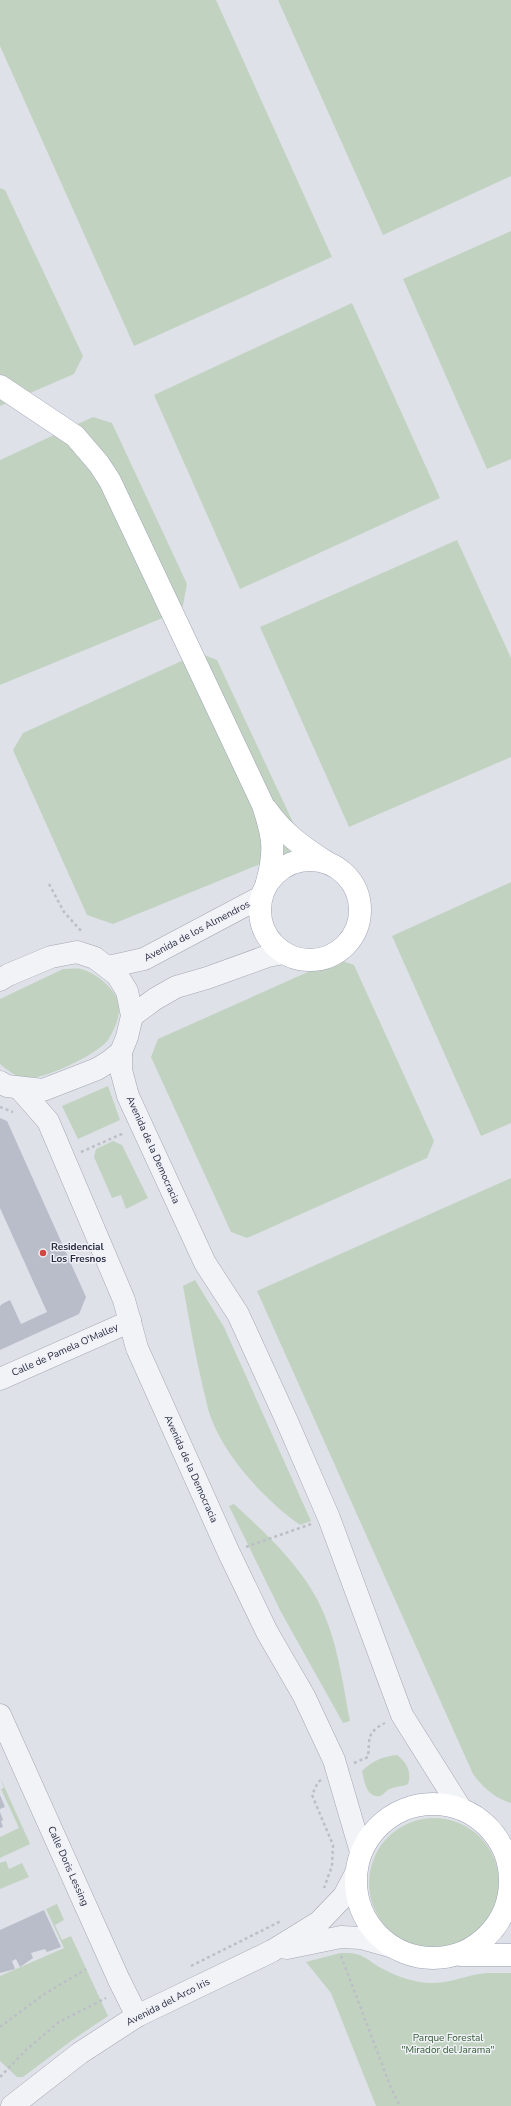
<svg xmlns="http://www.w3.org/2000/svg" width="511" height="2106" font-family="'Nunito Sans',sans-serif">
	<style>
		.green { fill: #c1d3c0 }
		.building { fill: #b9bcc9 }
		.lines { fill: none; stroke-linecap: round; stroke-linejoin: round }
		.minor-casing { stroke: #a4a7b3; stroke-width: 23 }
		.major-casing { stroke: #9ea3b5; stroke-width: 23 }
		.path { stroke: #bdbfc7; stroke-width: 2.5; stroke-dasharray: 3 3; stroke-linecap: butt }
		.minor { stroke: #f2f3f7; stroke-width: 22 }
		.major { stroke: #fff; stroke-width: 22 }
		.poi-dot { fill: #d04842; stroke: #eff1f6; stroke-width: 1.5 }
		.labels { text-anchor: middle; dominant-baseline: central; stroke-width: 3; stroke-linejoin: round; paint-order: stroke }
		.street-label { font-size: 10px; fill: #282c40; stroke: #eff1f6 }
		.poi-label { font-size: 10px; font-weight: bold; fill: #282c40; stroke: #eff1f6; text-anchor: start }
		.park-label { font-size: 10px; fill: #355c35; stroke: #eff1f6 }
	</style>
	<rect width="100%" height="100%" fill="#dfe1e9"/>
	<g class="green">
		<polygon points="0,0 216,0 332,257 134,346 0,46"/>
		<polygon points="278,0 511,0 511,176 383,235"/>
		<polygon points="0,188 5,190 83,356 74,374 0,406"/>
		<polygon points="511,231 511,459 487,469 403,279"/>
		<polygon points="352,303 440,498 240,589 154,395"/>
		<polygon points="93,417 112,423 187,584 182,610 0,685 0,460"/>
		<polygon points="457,540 511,658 511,757 349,827 260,627"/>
		<polygon points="199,653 217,660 298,833 290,852 113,924 87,915 13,750 23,733"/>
		<polygon points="511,882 511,1123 481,1136 392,936"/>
		<polygon points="337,959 354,965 434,1141 427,1158 247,1238 231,1232 151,1057 158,1039"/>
		<path d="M63,969c6,0 13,-1 18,0 15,4 36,20 38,37 1,11 -5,25 -11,34 -10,14 -67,42 -85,38 -7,-1 -17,-9 -23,-14v-65z"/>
		<polygon points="108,1086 120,1120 78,1139 62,1106"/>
		<polygon points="113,1141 122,1145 148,1198 126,1209 121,1195 112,1198 94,1157 96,1149"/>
		<path d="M511,1178v625c-15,-4 -29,-16 -38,-29l-216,-483z"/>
		<path d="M195,1280l29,47 87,194 -11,4c-35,-25 -74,-67 -89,-107 -4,-10 -5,-20 -8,-30 -8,-34 -14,-68 -20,-102z"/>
		<path d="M234,1504c29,27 59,54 79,88 23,38 29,86 37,129l-7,2 -62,-111 -52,-106z"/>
		<path d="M397,1755c10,7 15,18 11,29 -6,3 -12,2 -18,5 -4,1 -6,6 -10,7 -14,3 -16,-17 -18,-25 11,-11 20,-14 35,-16z"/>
		<polygon points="0,1777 30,1844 0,1858 0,1837 19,1828 1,1789 4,1788"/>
		<circle cx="434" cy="1883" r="65"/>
		<polygon points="6,1861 9,1869 22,1863 29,1877 0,1889 0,1863"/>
		<polygon points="57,1904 64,1920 55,1925 62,1940 71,1936 108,2016 71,2041 23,2077 17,2077 0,2061 0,1976 64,1948 46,1909"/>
		<path d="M340,1953c26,-1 25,7 45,17 13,7 29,12 44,13 19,1 38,-8 57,-10 8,0 17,0 25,0v133h-135l-45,-113 -25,-31z"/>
	</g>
	<g class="building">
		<polygon points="0,1118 7,1121 86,1297 79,1314 0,1350 0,1306 2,1304 10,1300 21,1324 47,1312 0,1208"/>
		<polygon points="0,1795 5,1807 0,1809"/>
		<polygon points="0,1812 3,1820 1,1821 3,1827 0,1828"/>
		<polygon points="44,1910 61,1947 47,1952 45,1949 31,1953 33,1958 20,1967 16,1959 12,1961 15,1969 0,1973 0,1930"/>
	</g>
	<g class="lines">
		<g class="minor-casing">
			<g id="minor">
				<polyline points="108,967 144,959 261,897"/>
				<polyline points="0,980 8,975 51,957 77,952 95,958 117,975 127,991 132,1016 127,1037 121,1052 110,1061 97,1069 43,1090 7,1086 0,1082"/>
				<polyline points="132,1016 155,999 176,987 207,978 268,956 284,953"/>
				<polyline points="121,1052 121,1070 128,1096 205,1263 238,1314 286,1419 329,1518 402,1715 461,1809"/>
				<polyline points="19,1088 48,1121 124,1300 137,1348 229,1553 267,1632 304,1696 334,1760 361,1852"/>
				<polyline points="0,1379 122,1325 130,1320"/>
				<polyline points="0,1715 119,1980 137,2016"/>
				<polyline points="287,1948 341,1937 361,1938 393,1947"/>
				<polyline points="12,2106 80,2053 137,2016 272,1951 319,1922 344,1896 356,1873"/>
			</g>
		</g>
		<g class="major-casing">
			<g id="major">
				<path d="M0,386l75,50 24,28 11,17 153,324c10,31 13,45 4,77"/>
				<path d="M267,810c16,23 36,37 59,52"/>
				<circle cx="310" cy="910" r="50"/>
				<circle cx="433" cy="1881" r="77"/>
				<polyline points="461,1955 511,1955"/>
			</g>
		</g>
		<g class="path">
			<polyline points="49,884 64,912 83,933"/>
			<polyline points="0,1107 13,1112"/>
			<polyline points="81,1152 124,1133"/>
			<polyline points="246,1547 311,1524"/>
			<path d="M354,1763l14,-6c2,-19 -2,-24 17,-34"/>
			<polyline points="321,1780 318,1782 312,1795 333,1845 332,1866 324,1888"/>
			<polyline points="341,1956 391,2088 400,2106"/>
			<polyline points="191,1966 281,1921"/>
			<polyline points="0,2027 43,1995 86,1969"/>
			<polyline points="0,2077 27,2049 59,2022 106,1998"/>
		</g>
		<use href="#minor" class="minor"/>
		<use href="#major" class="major"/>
	</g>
	<circle class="poi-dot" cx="43" cy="1253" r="4"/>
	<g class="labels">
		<g class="street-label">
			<text transform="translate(197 931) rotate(-28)">Avenida de los Almendros</text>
			<text transform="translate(153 1150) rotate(66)">Avenida de la Democracia</text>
			<text transform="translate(65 1350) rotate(-24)">Calle de Pamela O'Malley</text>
			<text transform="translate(191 1469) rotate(66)">Avenida de la Democracia</text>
			<text transform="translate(68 1866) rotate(66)">Calle Doris Lessing</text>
			<text transform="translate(168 2002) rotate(-27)">Avenida del Arco Iris</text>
		</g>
		<g class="poi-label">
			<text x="51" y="1247">Residencial<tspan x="51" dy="12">Los Fresnos</tspan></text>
		</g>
		<g class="park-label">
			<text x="448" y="2038">Parque Forestal<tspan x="448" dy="12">"Mirador del Jarama"</tspan></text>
		</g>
	</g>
</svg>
